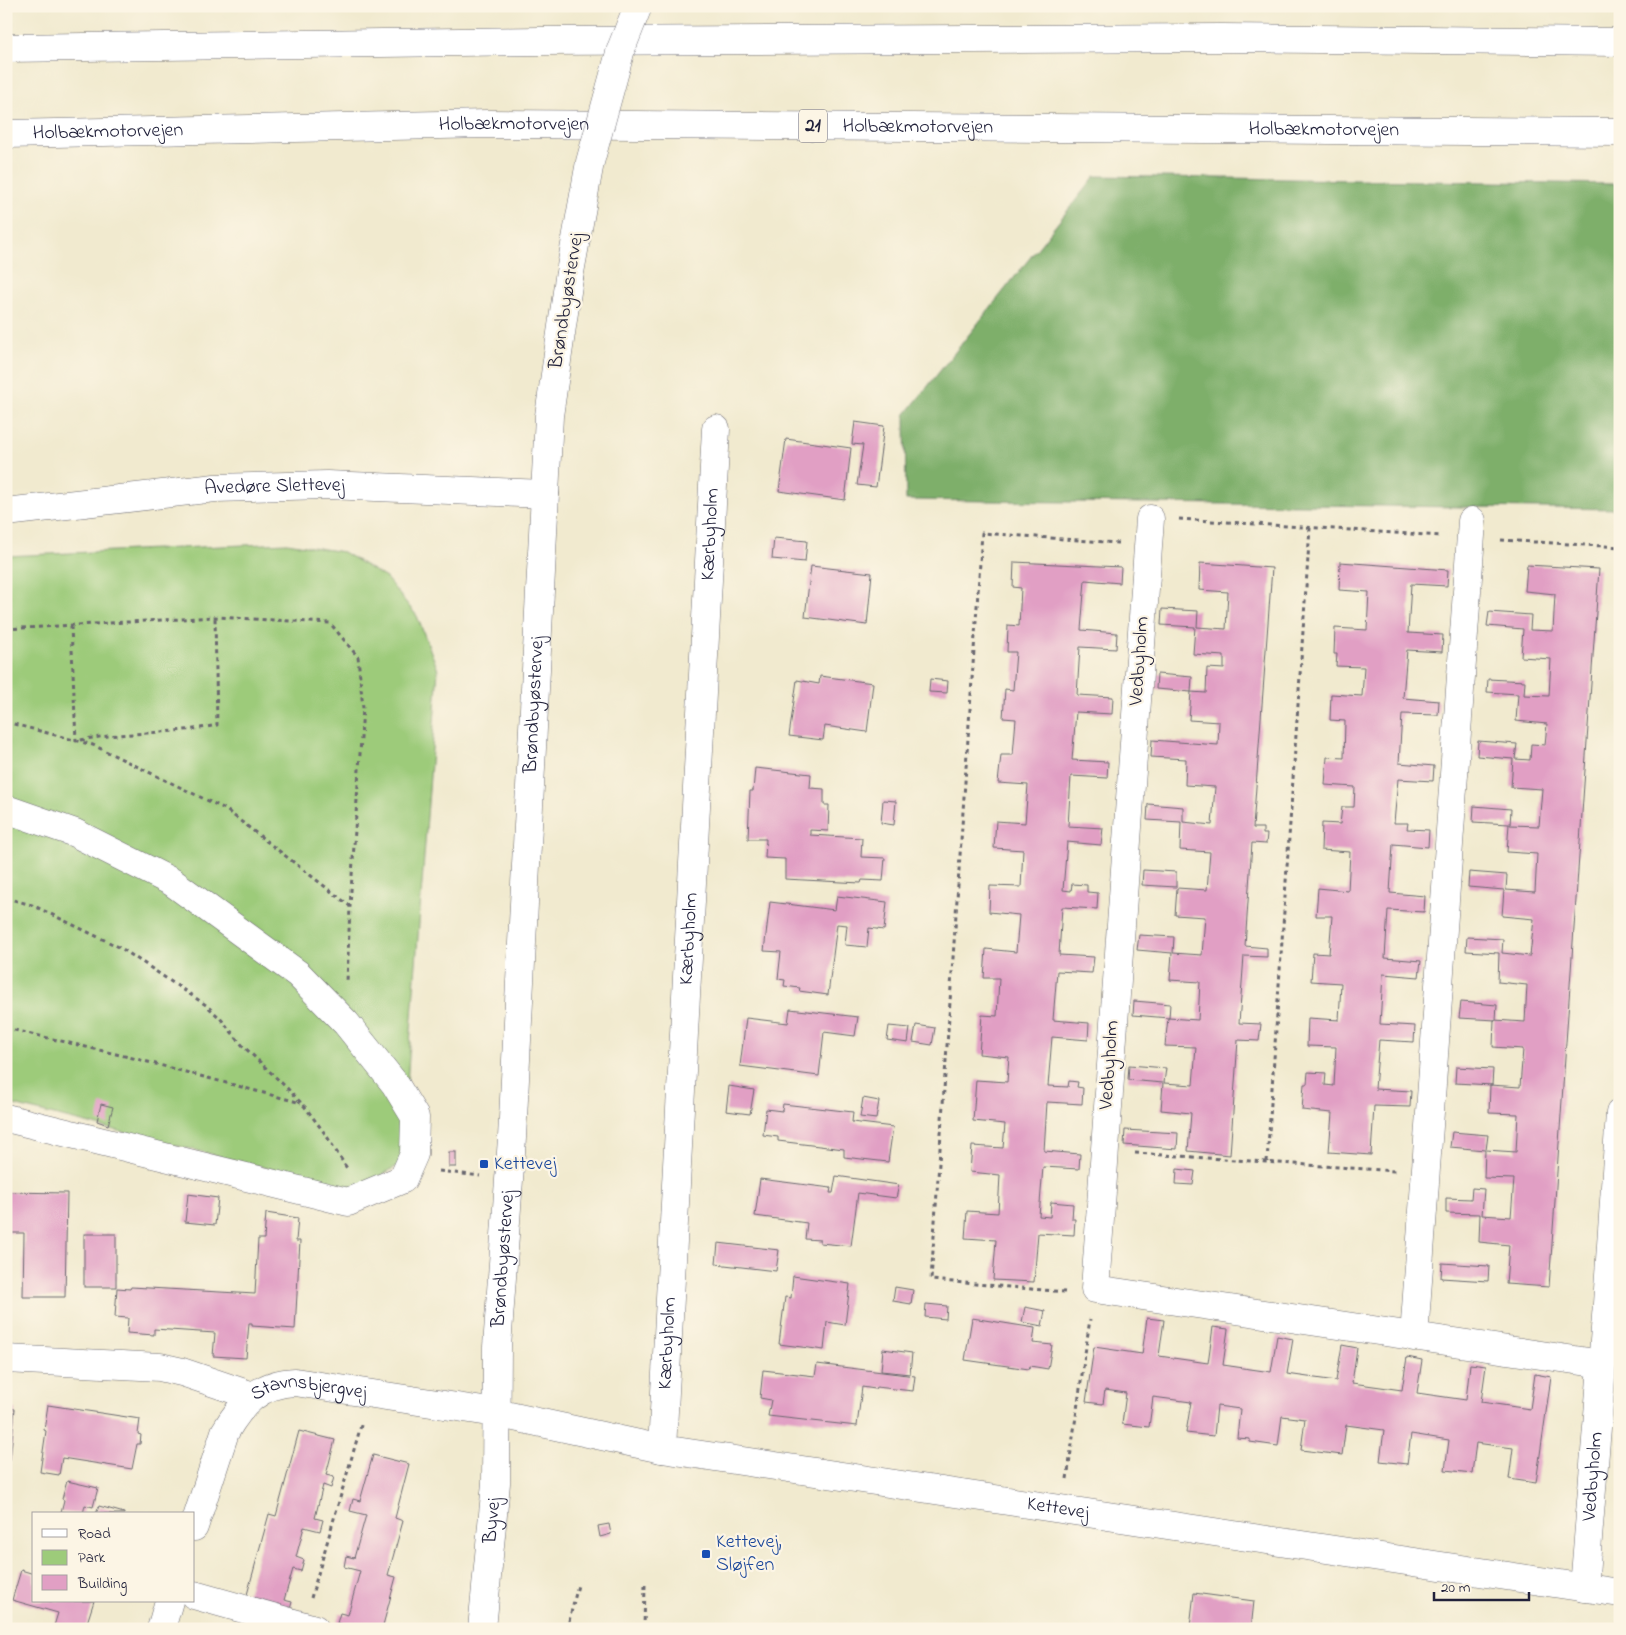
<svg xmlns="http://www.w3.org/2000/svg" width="1626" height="1635" font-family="'Indie Flower',sans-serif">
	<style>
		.green { fill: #9dcb7a; stroke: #60765a }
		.forest { fill: #7eaf6a; stroke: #506852 }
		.building { fill: #e19fc4 }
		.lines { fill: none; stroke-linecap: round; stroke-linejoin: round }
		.minor-casing { stroke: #6a686f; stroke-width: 29 }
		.highway-casing { stroke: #6a686f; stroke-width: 29 }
		.path { stroke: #6a686f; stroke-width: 3; stroke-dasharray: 4 4; stroke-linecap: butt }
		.minor { stroke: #fff; stroke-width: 28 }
		.highway { stroke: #fff; stroke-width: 28 }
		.minor-bridge-casing { stroke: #6a686f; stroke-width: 29; stroke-linecap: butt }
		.minor-bridge { stroke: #fff; stroke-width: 28 }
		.transit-dot { fill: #1a4fb4; stroke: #fcf5e5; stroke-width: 2 }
		.labels { text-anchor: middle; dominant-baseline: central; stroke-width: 4.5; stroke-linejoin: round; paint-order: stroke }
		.shield { fill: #fcf5e5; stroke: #63616e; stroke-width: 1 }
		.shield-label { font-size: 19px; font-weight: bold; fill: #22223b }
		.street-label { font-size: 20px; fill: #22223b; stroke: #fcf5e5 }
		.transit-label { font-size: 20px; fill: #164399; stroke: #fcf5e5; text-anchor: start }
	</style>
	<rect width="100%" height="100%" fill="#fcf5e5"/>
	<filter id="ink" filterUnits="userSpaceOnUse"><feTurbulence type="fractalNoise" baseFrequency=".02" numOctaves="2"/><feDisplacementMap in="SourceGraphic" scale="10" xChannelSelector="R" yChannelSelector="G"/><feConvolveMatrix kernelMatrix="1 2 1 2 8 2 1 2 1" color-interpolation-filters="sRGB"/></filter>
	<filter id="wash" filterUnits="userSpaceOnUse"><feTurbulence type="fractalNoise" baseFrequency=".0096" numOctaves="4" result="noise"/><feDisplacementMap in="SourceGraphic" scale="20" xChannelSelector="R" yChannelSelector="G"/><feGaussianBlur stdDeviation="1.12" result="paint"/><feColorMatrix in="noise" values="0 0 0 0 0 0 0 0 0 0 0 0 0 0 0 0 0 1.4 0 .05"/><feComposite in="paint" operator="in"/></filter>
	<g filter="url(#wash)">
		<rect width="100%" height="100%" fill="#f1eacf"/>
		<polygon class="green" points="287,543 343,552 386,578 417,616 438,670 401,1164 355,1190 6,1103 6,556"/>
		<polygon class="forest" points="1095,176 1620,184 1620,509 906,500 905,415"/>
		<g id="blocks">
			<g class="building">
				<polygon points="855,422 884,426 876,487 857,485 863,445 852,444"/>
				<polygon points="786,439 851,448 845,500 779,491"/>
				<polygon points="774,538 807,541 805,562 772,559"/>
				<polygon points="1014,562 1121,567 1120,583 1085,580 1081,630 1117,633 1116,649 1080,647 1077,695 1113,697 1112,714 1076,712 1072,760 1108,762 1107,778 1071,776 1068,826 1103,828 1101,845 1067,842 1063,890 1071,891 1072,884 1087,885 1087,892 1098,893 1097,909 1062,907 1059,955 1094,957 1092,973 1057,971 1053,1020 1089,1023 1088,1040 1052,1037 1048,1086 1068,1087 1069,1081 1078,1082 1077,1087 1083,1088 1082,1104 1047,1102 1044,1151 1080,1154 1079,1169 1043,1167 1039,1216 1050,1217 1051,1202 1073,1204 1072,1219 1075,1219 1074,1235 1038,1233 1034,1282 993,1280 996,1240 965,1238 967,1211 998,1213 1000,1175 970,1172 972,1146 1003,1148 1005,1124 973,1121 976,1080 1007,1082 1009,1057 979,1054 982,1015 997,1016 999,978 984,978 986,949 1016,952 1019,915 989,912 990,886 1021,887 1023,850 994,848 996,821 1025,823 1028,785 998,783 1001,755 1013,755 1016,719 1003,718 1005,689 1013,690 1016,652 1007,652 1008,625 1019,626 1021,588 1013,587"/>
				<polygon points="1340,562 1448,570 1447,586 1411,584 1408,633 1443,635 1442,652 1407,650 1403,698 1439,701 1438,715 1402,714 1399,763 1434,766 1433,781 1398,779 1394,823 1408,823 1407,829 1429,830 1428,847 1393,844 1390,893 1425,896 1424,912 1388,910 1385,958 1421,961 1419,977 1383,974 1380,1024 1415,1026 1414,1042 1379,1040 1375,1089 1411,1091 1410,1107 1374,1106 1371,1155 1329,1152 1332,1113 1302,1110 1304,1084 1307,1084 1308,1072 1326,1073 1325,1085 1334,1086 1336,1047 1307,1046 1308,1018 1339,1020 1341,983 1311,981 1313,953 1329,954 1332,916 1316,916 1318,888 1348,891 1350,852 1321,850 1322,823 1340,824 1342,807 1354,807 1355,787 1325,785 1327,757 1344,758 1345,721 1330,720 1331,694 1362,696 1364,667 1336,666 1337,654 1334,654 1335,628 1367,630 1369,592 1339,590"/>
				<polygon points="1200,563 1272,568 1253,828 1263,828 1263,834 1267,834 1266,844 1252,843 1245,946 1267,948 1267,957 1244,956 1239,1023 1261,1024 1259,1041 1238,1040 1230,1155 1188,1151 1191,1113 1161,1110 1163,1083 1128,1080 1129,1065 1166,1068 1164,1083 1193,1085 1196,1047 1165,1046 1168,1018 1198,1020 1200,982 1170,980 1172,953 1137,950 1139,935 1174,937 1173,953 1202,955 1205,917 1175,915 1177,888 1207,890 1210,852 1180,850 1181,822 1147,820 1148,804 1183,807 1183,822 1212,825 1215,787 1185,785 1186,759 1151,757 1152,740 1218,745 1219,722 1189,720 1191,692 1156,689 1157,674 1192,677 1191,692 1206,693 1207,668 1224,669 1224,656 1193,654 1195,627 1161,625 1162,609 1198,611 1197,627 1226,629 1228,592 1199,590"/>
				<polygon points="1527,565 1599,569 1549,1287 1506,1284 1509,1245 1479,1242 1480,1214 1446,1213 1446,1198 1471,1199 1472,1188 1484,1189 1482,1215 1511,1217 1514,1179 1484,1178 1485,1150 1450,1147 1452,1132 1488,1135 1486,1150 1516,1152 1518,1114 1489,1113 1490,1085 1520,1087 1523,1049 1493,1047 1494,1020 1525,1022 1527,985 1498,982 1499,953 1466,951 1467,937 1503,939 1502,953 1530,956 1534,919 1502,916 1504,890 1468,887 1469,872 1507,875 1506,890 1535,892 1537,854 1507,852 1509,824 1473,822 1474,806 1511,809 1510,825 1539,826 1542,789 1511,787 1513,759 1477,756 1478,741 1517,744 1515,759 1530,760 1531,744 1545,745 1547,724 1516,721 1518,694 1487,692 1488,679 1525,681 1524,695 1549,696 1551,659 1521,657 1523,629 1487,626 1489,612 1531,615 1530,630 1553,631 1555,594 1525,591"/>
				<polygon points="811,566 872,573 867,625 805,617"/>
				<polygon points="820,676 873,683 867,732 825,726 823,740 789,736 797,680 819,684"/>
				<polygon points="930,679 948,681 947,693 929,692"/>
				<polygon points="755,768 811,774 810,788 824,789 824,805 829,805 828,831 810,830 810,835 862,838 861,857 885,858 883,881 862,880 861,883 785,879 785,859 765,858 766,839 748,839 750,791 753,791"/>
				<polygon points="883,800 896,801 894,825 881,823"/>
				<polygon points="1143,870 1176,872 1176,887 1142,885"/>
				<polygon points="837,896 887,902 884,930 869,928 867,947 845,945 847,925 837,924 828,995 799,991 800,988 784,986 785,980 778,979 781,952 764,951 770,902 835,910"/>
				<polygon points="1134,1001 1170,1004 1169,1018 1133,1015"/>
				<polygon points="1461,1002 1497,1005 1496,1020 1459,1018"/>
				<polygon points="790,1009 858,1017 855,1036 824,1032 819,1076 740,1066 746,1018 788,1023"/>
				<polygon points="916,1025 935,1028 932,1045 913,1042"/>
				<polygon points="889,1026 910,1028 908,1043 887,1040"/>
				<polygon points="1456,1067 1493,1069 1492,1085 1455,1083"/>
				<polygon points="729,1086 754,1090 750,1114 726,1111"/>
				<polygon points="863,1098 879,1101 876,1119 860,1117"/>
				<polygon points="101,1104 113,1107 108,1125 97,1121"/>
				<polygon points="783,1104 853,1112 852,1122 893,1127 888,1162 844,1157 844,1149 778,1141 778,1137 763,1135 766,1109 782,1111"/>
				<polygon points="1125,1130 1178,1133 1177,1149 1124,1145"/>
				<rect x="449" y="1152" width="7" height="15"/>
				<polygon points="1177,1169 1195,1171 1193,1185 1176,1184"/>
				<polygon points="836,1176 899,1185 896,1198 858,1193 851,1246 820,1243 820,1240 805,1239 807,1223 755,1216 760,1179 831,1188 830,1193 833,1193"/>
				<polygon points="6,1192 67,1193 65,1297 23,1297 24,1233 6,1233"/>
				<polygon points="188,1194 218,1198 215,1225 185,1222"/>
				<polygon points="266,1213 298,1218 296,1241 300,1241 295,1329 252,1326 252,1323 249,1323 246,1358 213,1356 215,1333 154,1329 154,1335 127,1333 128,1318 115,1317 117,1288 130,1289 131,1287 255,1294 258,1239 264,1239"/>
				<rect x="84" y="1234" width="32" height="53"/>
				<polygon points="718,1243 779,1250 776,1271 716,1264"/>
				<polygon points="1442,1263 1489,1266 1488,1281 1441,1278"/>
				<polygon points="793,1276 850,1284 845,1325 827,1322 824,1350 779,1344 785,1297 791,1298"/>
				<polygon points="895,1287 913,1290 911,1304 893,1301"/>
				<polygon points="926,1304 947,1306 946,1319 925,1317"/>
				<polygon points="1025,1307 1045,1311 1042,1326 1022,1322"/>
				<polygon points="972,1318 1035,1328 1033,1343 1052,1345 1048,1369 1030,1366 1029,1369 965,1360"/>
				<polygon points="1147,1318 1164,1320 1159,1356 1208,1363 1213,1327 1228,1329 1223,1365 1271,1372 1277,1336 1293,1339 1287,1374 1336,1381 1342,1345 1357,1348 1352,1383 1402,1390 1407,1357 1422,1360 1417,1393 1466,1400 1470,1364 1486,1366 1481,1402 1530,1409 1535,1374 1551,1377 1536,1483 1509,1479 1513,1448 1476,1443 1472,1473 1445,1470 1449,1440 1411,1434 1407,1464 1380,1461 1384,1430 1346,1425 1342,1455 1301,1450 1305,1419 1282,1416 1278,1446 1250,1442 1250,1439 1237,1438 1240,1409 1217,1406 1214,1436 1186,1433 1191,1402 1153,1397 1149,1427 1122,1424 1126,1393 1105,1390 1103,1404 1086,1402 1094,1347 1142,1354"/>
				<polygon points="883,1349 912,1353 910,1374 881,1371"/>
				<polygon points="817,1364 915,1376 913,1391 876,1387 875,1389 862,1387 857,1426 768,1416 771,1400 760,1398 763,1370 815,1376"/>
				<polygon points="48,1405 140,1419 138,1434 141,1435 140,1444 137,1444 132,1469 62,1458 59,1475 40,1472 46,1431 44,1430"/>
				<polygon points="6,1408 15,1409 10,1461 6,1460"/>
				<polygon points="299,1431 335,1440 326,1475 334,1477 331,1488 323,1485 315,1518 323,1520 320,1531 304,1527 296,1557 304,1560 301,1571 293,1569 284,1600 292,1602 289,1613 245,1602 269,1514 276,1516"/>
				<polygon points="373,1455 409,1464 395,1518 403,1521 388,1575 396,1577 382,1629 359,1629 337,1623 340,1613 348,1615 360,1571 344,1567 346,1556 354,1558 366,1515 350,1511 353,1499 360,1501"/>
				<polygon points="67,1481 98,1488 93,1507 85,1505 83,1514 61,1512 64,1500 62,1499"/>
				<polygon points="99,1506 124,1513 124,1514 96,1514"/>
				<polygon points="609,1524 611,1534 600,1537 598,1526"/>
				<polygon points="21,1570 34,1574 34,1601 94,1601 85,1629 53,1629 58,1613 12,1600"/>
				<polygon points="1194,1593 1254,1601 1251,1629 1202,1629 1190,1627"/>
			</g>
		</g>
	</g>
	<g filter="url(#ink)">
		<use href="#blocks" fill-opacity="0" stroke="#6a686f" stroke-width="1"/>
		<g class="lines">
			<g class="minor-casing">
				<g id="minor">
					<path id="s1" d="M6,512l209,-24 112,-3 218,9"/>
					<polyline points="1150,519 1095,1289 1602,1364"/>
					<polyline points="6,809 75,833 172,882 298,974 346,1023 395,1084 415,1117 414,1154 403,1179 348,1202 6,1118"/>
					<polyline points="1414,1337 1472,521"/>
					<polyline points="6,1359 160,1367 182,1372 253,1396"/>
					<path id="s2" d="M662,1449l54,-1020"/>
					<path id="s3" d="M194,1527l31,-95c16,-28 35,-49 70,-50l201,31 166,36 958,144"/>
					<path id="s4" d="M1584,1588l23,-284 13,-191"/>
					<polyline points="194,1595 315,1629"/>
					<polyline points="161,1629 169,1601"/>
					<path id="s5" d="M482,1629l14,-146 1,-136 15,-209 37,-722 20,-138"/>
				</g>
			</g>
			<g class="highway-casing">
				<g id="highway">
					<polyline points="6,48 540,41 1222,38 1620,42"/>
					<path id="s6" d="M6,134l482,-10 1132,8"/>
				</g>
			</g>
			<g class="path">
				<polyline points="1179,519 1442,536"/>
				<polyline points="1501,540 1620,547"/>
				<path d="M71,626l5,115c46,-10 95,-6 141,-16l-2,-108"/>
				<polyline points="6,629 215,617 330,623 358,657 363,708 350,906 347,982"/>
				<polyline points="6,722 93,745 225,809 350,906"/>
				<polyline points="6,898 32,905 121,948 206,1005 220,1018 243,1046 287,1088 305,1107 326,1135 348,1170"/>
				<polyline points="6,1028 137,1059 301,1103"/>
				<polyline points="1135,1153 1395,1171"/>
				<polyline points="1267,1162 1310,528"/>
				<polyline points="439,1171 480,1176"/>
				<polyline points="1065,1292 931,1280 982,533 1118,543"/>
				<polyline points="1067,1479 1090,1319"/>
				<polyline points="311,1598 362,1422"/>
				<polyline points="567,1629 578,1585"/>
				<polyline points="644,1629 645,1584"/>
			</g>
			<use href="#minor" class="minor"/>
			<use href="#highway" class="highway"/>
			<g class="minor-bridge-casing">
				<polyline id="minor-bridge" points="569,278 590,162 621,49 638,6"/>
			</g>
			<use href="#minor-bridge" class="minor-bridge"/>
		</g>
	</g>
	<g class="transit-dot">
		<rect x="479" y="1159" width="10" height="10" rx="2.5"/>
		<rect x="701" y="1549" width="10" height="10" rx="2.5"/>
	</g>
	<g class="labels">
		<rect class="shield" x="799" y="109.5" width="28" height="33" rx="4"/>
		<g class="shield-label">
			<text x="813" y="126">21</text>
		</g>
		<g class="street-label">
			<text stroke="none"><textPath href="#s6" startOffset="508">Holbækmotorvejen</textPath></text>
			<text stroke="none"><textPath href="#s6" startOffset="912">Holbækmotorvejen</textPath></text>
			<text stroke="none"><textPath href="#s6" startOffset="1318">Holbækmotorvejen</textPath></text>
			<text stroke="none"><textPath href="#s6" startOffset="102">Holbækmotorvejen</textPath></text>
			<text transform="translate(567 301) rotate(-81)">Brøndbyøstervej</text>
			<text stroke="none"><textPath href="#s1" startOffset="270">Avedøre Slettevej</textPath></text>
			<text stroke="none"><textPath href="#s2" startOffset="916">Kærbyholm</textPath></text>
			<text transform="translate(1140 661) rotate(-86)">Vedbyholm</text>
			<text stroke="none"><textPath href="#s5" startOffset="926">Brøndbyøstervej</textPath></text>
			<text stroke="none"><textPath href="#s2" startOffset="511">Kærbyholm</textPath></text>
			<text transform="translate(1110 1065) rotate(-86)">Vedbyholm</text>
			<text stroke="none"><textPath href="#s5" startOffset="371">Brøndbyøstervej</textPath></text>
			<text stroke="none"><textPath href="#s2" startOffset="106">Kærbyholm</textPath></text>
			<text stroke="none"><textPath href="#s3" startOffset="204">Stavnsbjergvej</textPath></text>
			<text stroke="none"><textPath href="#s4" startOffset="112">Vedbyholm</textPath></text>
			<text stroke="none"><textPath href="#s3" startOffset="964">Kettevej</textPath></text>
			<text stroke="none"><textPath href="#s5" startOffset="109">Byvej</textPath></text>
		</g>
		<g class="transit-label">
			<text x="494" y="1164">Kettevej</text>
			<text x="716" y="1542">Kettevej,<tspan x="716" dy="23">Sløjfen</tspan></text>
		</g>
	</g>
	<rect width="1626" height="1635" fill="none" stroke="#fcf5e5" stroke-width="25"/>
	<rect x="32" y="1512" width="162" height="90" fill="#fcf5e5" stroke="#a5a1a1"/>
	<rect x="42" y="1529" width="25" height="8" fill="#ffffff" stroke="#a5a1a1"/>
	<text x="78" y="1538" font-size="15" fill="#22223b">Road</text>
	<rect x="42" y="1550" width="25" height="15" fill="#9dcb7a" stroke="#a5a1a1"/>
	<text x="78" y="1562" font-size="15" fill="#22223b">Park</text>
	<rect x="42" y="1575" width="25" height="15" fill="#e19fc4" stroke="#a5a1a1"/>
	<text x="78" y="1588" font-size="15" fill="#22223b">Building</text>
	<path d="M1434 1592v8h95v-8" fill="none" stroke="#22223b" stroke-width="2.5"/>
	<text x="1441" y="1592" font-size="15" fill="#22223b" stroke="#fcf5e5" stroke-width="4" paint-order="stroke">20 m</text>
</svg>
